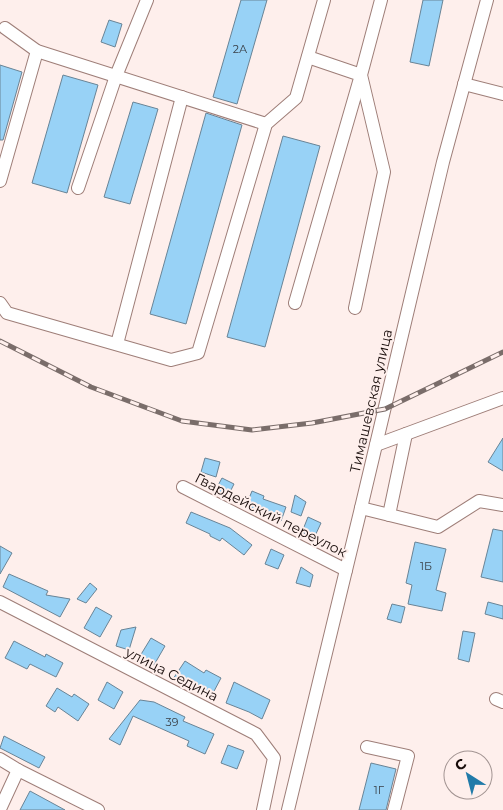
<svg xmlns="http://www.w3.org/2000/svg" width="503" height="810" font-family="Montserrat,sans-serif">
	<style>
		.building { fill: #98d2f6; stroke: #698496 }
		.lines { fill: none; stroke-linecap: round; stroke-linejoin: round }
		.minor-casing { stroke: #9e7e78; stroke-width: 14 }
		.minor { stroke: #fff; stroke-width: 12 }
		.rail-casing { stroke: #7a6d6a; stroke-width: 5 }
		.rail { stroke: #feefec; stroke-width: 3; stroke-dasharray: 9; stroke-linecap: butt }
		.labels { text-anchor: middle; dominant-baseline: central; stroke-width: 4; stroke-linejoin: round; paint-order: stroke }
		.number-label { font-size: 11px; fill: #383e45 }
		.street-label { font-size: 14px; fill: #180c0a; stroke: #feefec }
	</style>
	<rect width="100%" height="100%" fill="#feefec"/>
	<g class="building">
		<polygon points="241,0 267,0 237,104 213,97"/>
		<polygon points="423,0 443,0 429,66 410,62"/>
		<polygon points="109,20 122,24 115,47 101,42"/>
		<polygon points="0,65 22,72 3,140 0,140"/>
		<polygon points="63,75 98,85 67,193 32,183"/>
		<polygon points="133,102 158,109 130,204 104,197"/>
		<polygon points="206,113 242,125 186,324 150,314"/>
		<polygon points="283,136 320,146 265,347 227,337"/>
		<polygon points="503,438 503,471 488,462"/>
		<polygon points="205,458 220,462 216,477 201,472"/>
		<polygon points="222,478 234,484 227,498 215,491"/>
		<polygon points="252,491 264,496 263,499 286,507 281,521 270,517 271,515 246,506"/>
		<polygon points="295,495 306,502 301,516 291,512"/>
		<polygon points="191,512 230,528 252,545 244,555 222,538 220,541 210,536 210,534 186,523"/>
		<polygon points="308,517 321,523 314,538 302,532"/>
		<polygon points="493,529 503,531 503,582 481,577"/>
		<polygon points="415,542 446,549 436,590 446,593 442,611 408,604 412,585 406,583"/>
		<polygon points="0,546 12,553 0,574"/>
		<polygon points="271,549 284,555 278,569 265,564"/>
		<polygon points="301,567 313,575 310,587 296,583"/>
		<polygon points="9,574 48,591 46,595 70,599 60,617 3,587"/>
		<polygon points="90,583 97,589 86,603 77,599"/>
		<polygon points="488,602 503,606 503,619 485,614"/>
		<polygon points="392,604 405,607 401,623 387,619"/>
		<polygon points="96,607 112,616 100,637 84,628"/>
		<polygon points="136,627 129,650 116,646 121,630"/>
		<polygon points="463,631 475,633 469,662 458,659"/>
		<polygon points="151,638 165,646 154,665 140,656"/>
		<polygon points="14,641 45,657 46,654 63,663 56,677 30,664 27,669 5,658"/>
		<polygon points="185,661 204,673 206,670 221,678 212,695 194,685 173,679"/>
		<polygon points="107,682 123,692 114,709 98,700"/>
		<polygon points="234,682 270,700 262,719 249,712 226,703"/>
		<polygon points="57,688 72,697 74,694 89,704 78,721 58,707 55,712 46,706"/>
		<polygon points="140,700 154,702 185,717 183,721 214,734 205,754 187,746 189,741 133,716 120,745 109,739"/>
		<polygon points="4,736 45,757 39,768 0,748"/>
		<polygon points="228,745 244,751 237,769 221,763"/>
		<polygon points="371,763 396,769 386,810 359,810"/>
		<polygon points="30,791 65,810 20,810"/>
	</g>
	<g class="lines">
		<g class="minor-casing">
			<g id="minor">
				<polyline points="5,28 37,51 266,124"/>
				<polyline points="464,84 503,94"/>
				<polyline points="0,181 37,51"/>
				<polyline points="78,188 116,76 147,0"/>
				<polyline points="0,303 7,313 171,360 198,353 266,124 296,98 324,0"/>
				<polyline points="295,303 361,75 308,57"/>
				<polyline points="355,308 384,172 361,75 381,0"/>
				<polyline points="117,344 182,97"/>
				<polyline points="376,445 503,398"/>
				<polyline points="183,487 346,570"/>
				<polyline points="361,508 438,527 479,501 503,505"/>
				<polyline points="389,515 406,434"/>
				<polyline points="0,602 256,734 274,758 263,810"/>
				<polyline points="496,699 503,702"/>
				<polyline points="367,747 408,756 394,810"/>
				<polyline points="0,759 18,770 98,810"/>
				<polyline points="0,809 18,770"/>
				<polyline points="288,810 361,508 443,162 487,0"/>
			</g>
		</g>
		<use href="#minor" class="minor"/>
		<g class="rail-casing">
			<polyline id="rail" points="0,341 91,387 182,421 252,430 312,423 385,409 503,352"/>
		</g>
		<use href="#rail" class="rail"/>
	</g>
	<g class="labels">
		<g class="number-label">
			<text x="240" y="49">2А</text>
			<text x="426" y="566">1Б</text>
			<text x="172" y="722">39</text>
			<text x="379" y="790">1Г</text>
		</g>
		<g class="street-label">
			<text transform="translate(371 401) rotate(-77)">Тимашевская улица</text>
			<text transform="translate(271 515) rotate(27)">Гвардейский переулок</text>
			<text transform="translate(172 674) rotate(27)">улица Седина</text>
		</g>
	</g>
	<g transform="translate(468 775) rotate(324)"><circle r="24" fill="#feefec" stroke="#a29492"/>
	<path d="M0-4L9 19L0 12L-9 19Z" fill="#217ba9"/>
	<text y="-8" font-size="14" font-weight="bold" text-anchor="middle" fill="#180c0a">С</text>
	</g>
</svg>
